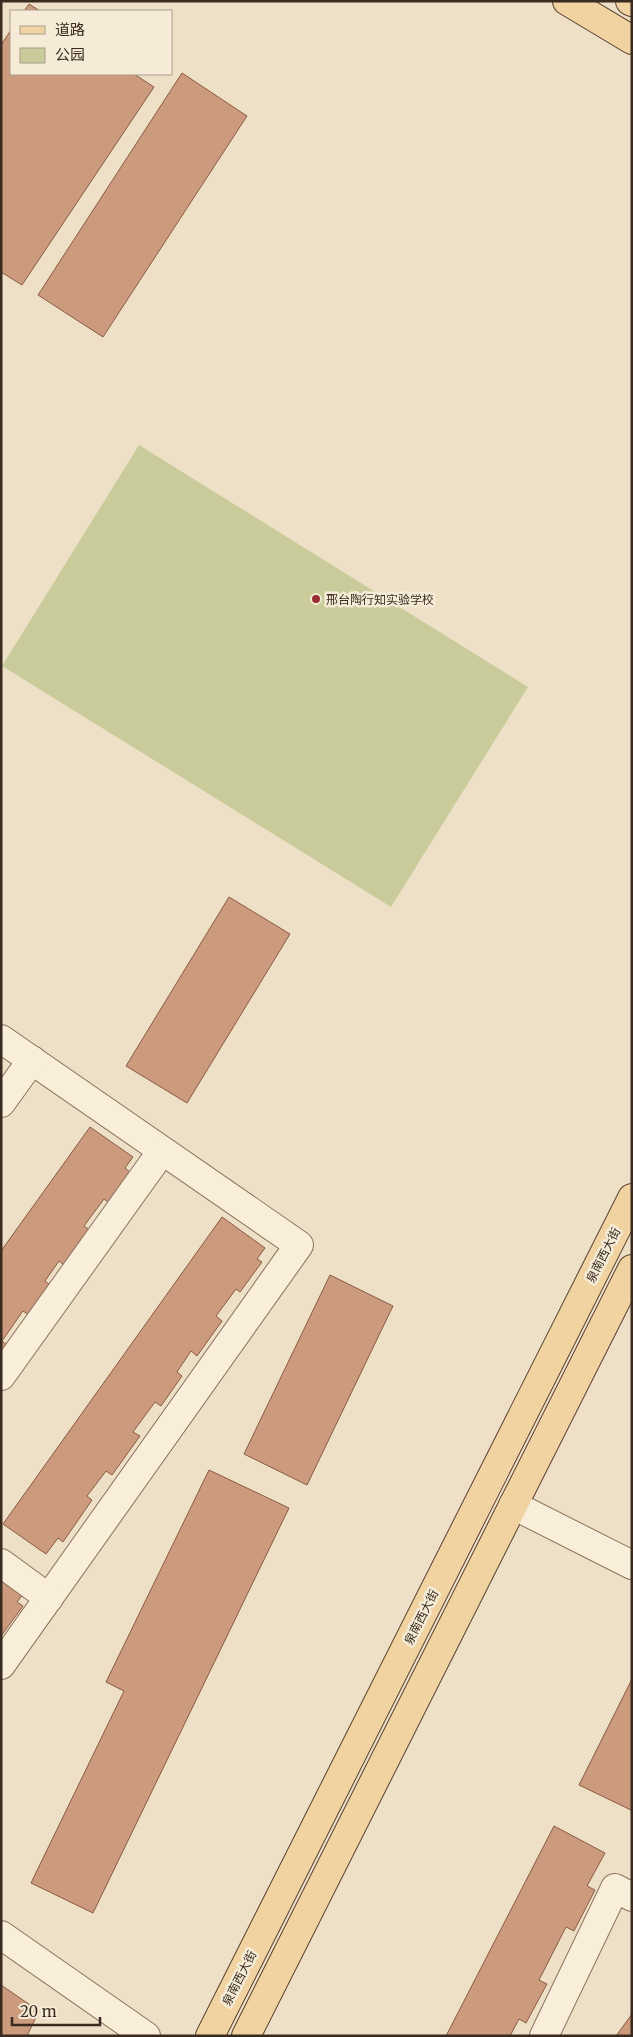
<svg xmlns="http://www.w3.org/2000/svg" width="633" height="2037" font-family="Merriweather,'Noto Sans SC',serif">
	<style>
		.green { fill: #c9cc9a }
		.building { fill: #cc9a7d; stroke: #895b42 }
		.lines { fill: none; stroke-linecap: round; stroke-linejoin: round }
		.minor-casing { stroke: #8a725c; stroke-width: 30 }
		.major-casing { stroke: #584130; stroke-width: 30 }
		.minor { stroke: #f9eeda; stroke-width: 28 }
		.major { stroke: #f0d3a0; stroke-width: 28 }
		.poi-dot { fill: #982d33; stroke: #f5ebd6; stroke-width: 2 }
		.labels { text-anchor: middle; dominant-baseline: central; stroke-width: 5; stroke-linejoin: round; paint-order: stroke }
		.poi-label { font-size: 12px; fill: #3a2b20; stroke: #f5ebd6; text-anchor: start }
		.street-label { font-size: 12px; fill: #3a2b20; stroke: #f5ebd6 }
	</style>
	<rect width="100%" height="100%" fill="#eee0c7"/>
	<polygon class="green" points="139,445 528,687 391,907 2,666"/>
	<g class="building">
		<polygon points="29,4 40,11 24,11"/>
		<polygon points="11,30 11,74 134,74 154,87 22,285 1,272 1,45"/>
		<polygon points="182,73 247,116 103,337 38,295"/>
		<polygon points="229,897 290,934 187,1103 126,1066"/>
		<polygon points="90,1127 133,1157 125,1168 130,1172 108,1202 104,1199 84,1226 90,1230 65,1266 59,1261 45,1281 50,1285 29,1315 23,1311 2,1341 8,1346 1,1355 1,1251"/>
		<polygon points="222,1217 265,1248 257,1259 262,1262 240,1292 236,1289 216,1316 222,1321 197,1356 191,1351 177,1372 182,1376 161,1406 155,1402 133,1432 140,1436 112,1475 106,1471 87,1496 92,1500 63,1542 58,1538 46,1554 3,1524"/>
		<polygon points="330,1275 393,1306 307,1485 244,1454"/>
		<polygon points="209,1470 289,1508 93,1913 31,1883 124,1691 106,1682"/>
		<polygon points="1,1572 26,1590 17,1602 23,1606 1,1636"/>
		<polygon points="632,1679 632,1809 631,1810 579,1785"/>
		<polygon points="554,1826 605,1853 587,1886 595,1890 574,1931 566,1927 539,1980 547,1984 526,2023 519,2019 510,2036 446,2036"/>
		<polygon points="1,1985 39,2011 27,2036 1,2036"/>
		<polygon points="632,2014 632,2036 616,2036"/>
	</g>
	<g class="lines">
		<g class="minor-casing">
			<g id="minor">
				<polyline points="1,1039 299,1245 1,1665"/>
				<polyline points="1,1103 32,1060"/>
				<polyline points="1,1376 162,1151"/>
				<polyline points="513,1505 632,1565"/>
				<polyline points="1,1563 49,1598"/>
				<polyline points="1,1935 146,2036"/>
				<polyline points="544,2036 615,1888 632,1897"/>
			</g>
		</g>
		<g class="major-casing">
			<g id="major">
				<polyline points="567,1 632,40"/>
				<polyline points="630,1 632,2"/>
				<polyline points="210,2036 632,1198"/>
				<polyline points="246,2036 632,1269"/>
			</g>
		</g>
		<use href="#minor" class="minor"/>
		<use href="#major" class="major"/>
	</g>
	<circle class="poi-dot" cx="316" cy="599" r="5"/>
	<g class="labels">
		<g class="poi-label">
			<text x="326" y="599">邢台陶行知实验学校</text>
		</g>
		<g class="street-label">
			<text transform="translate(603 1255) rotate(-63)">泉南西大街</text>
			<text transform="translate(421 1617) rotate(-63)">泉南西大街</text>
			<text transform="translate(239 1978) rotate(-63)">泉南西大街</text>
		</g>
	</g>
	<rect width="633" height="2037" fill="none" stroke="#3a2b20" stroke-width="5"/>
	<rect x="10" y="10" width="162" height="65" fill="#f5ebd6" stroke="#aa9e8d"/>
	<rect x="20" y="26" width="25" height="8" fill="#f0d3a0" stroke="#aa9e8d"/>
	<text x="55" y="35" font-size="15" fill="#3a2b20">道路</text>
	<rect x="20" y="48" width="25" height="15" fill="#c9cc9a" stroke="#aa9e8d"/>
	<text x="55" y="60" font-size="15" fill="#3a2b20">公园</text>
	<path d="M12 2017v8h88v-8" fill="none" stroke="#3a2b20" stroke-width="2.5"/>
	<text x="20" y="2017" font-size="15" fill="#3a2b20" stroke="#f5ebd6" stroke-width="4" paint-order="stroke">20 m</text>
</svg>
